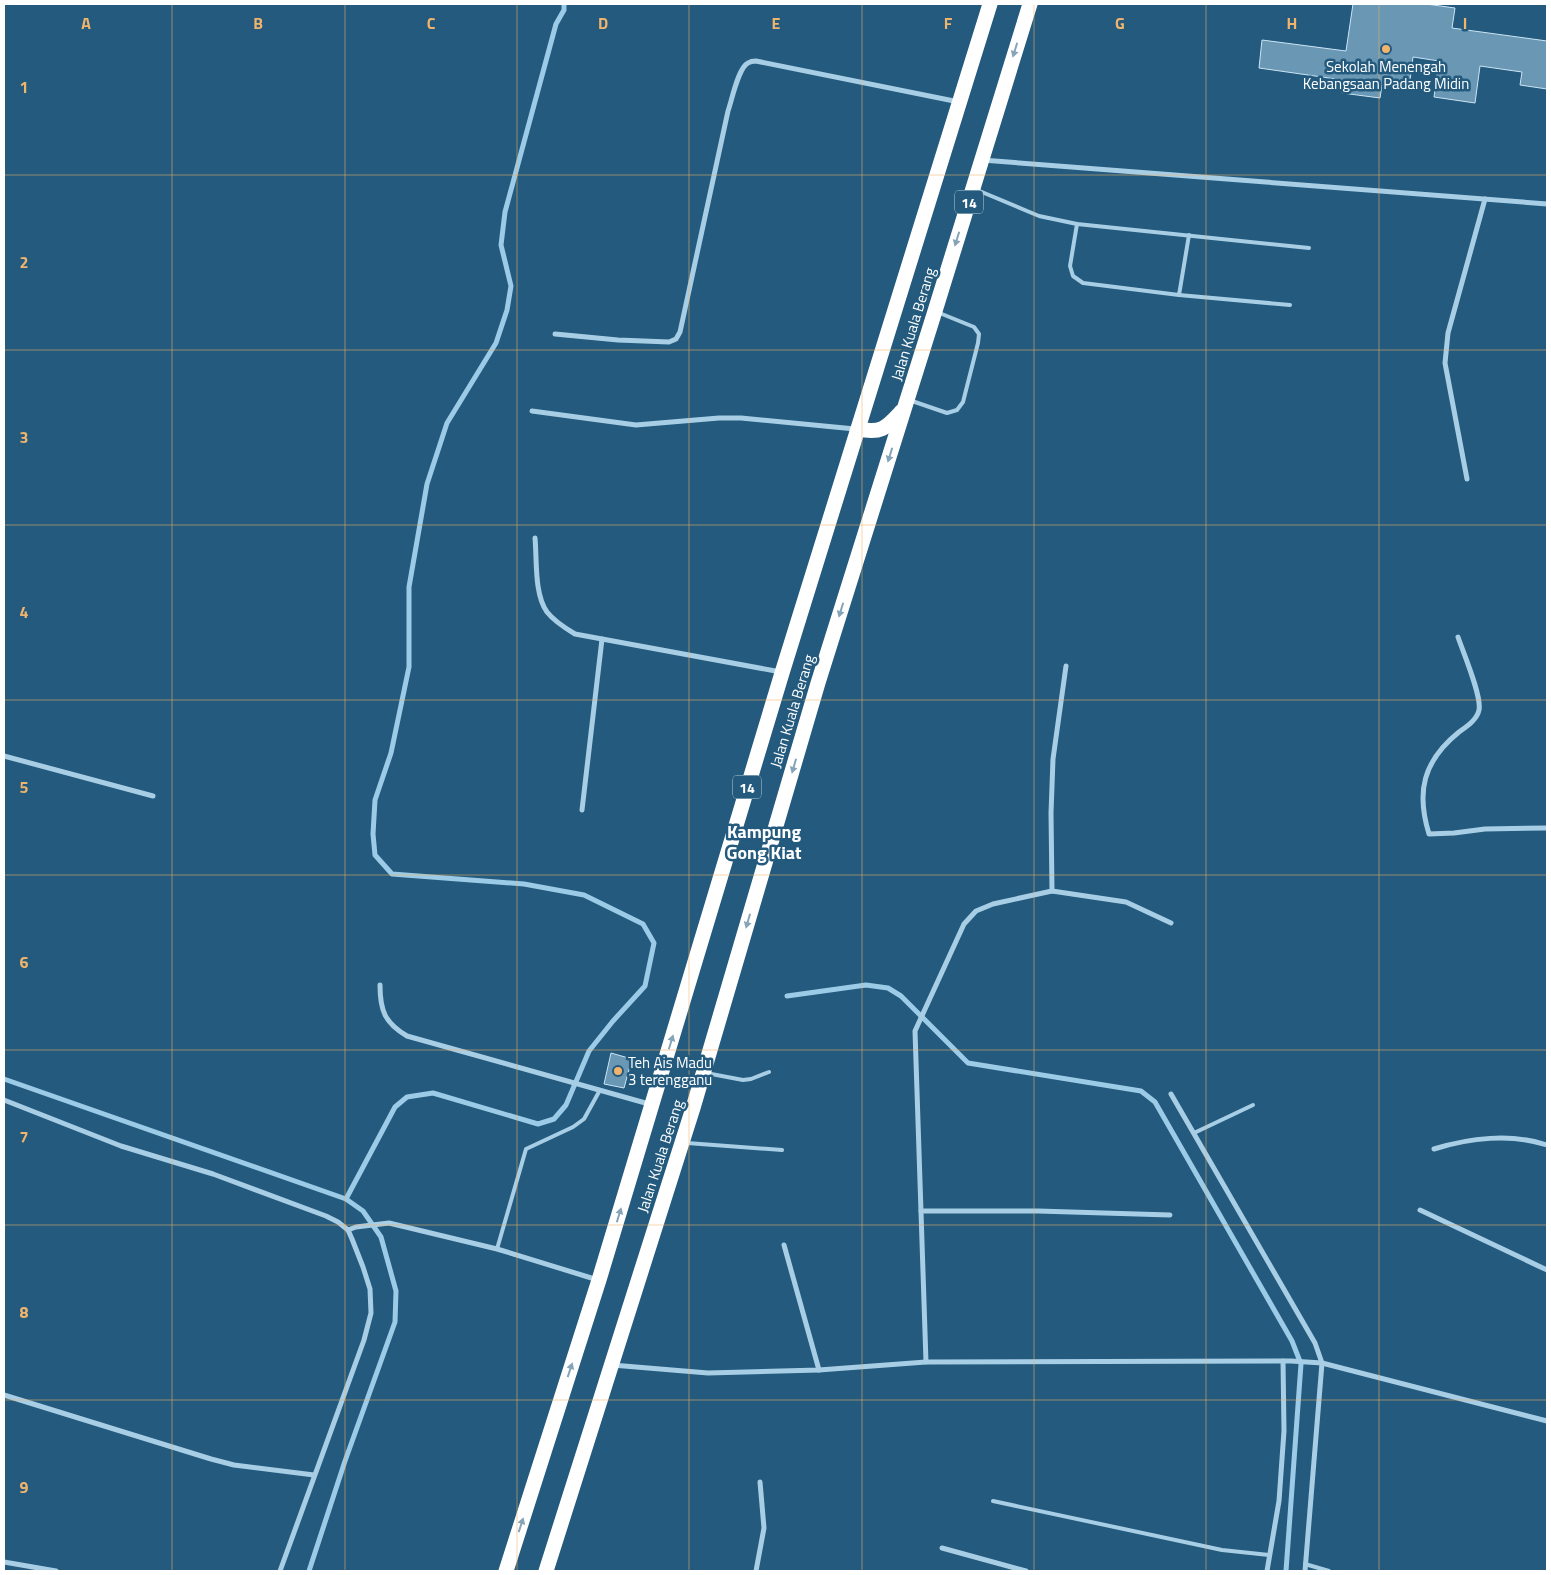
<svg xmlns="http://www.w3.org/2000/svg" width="1551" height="1575" font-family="'Titillium Web',sans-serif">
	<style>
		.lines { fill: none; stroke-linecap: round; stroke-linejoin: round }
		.stream { stroke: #9ccbe7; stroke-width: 5 }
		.building { fill: #6997b4; stroke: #cbe5f5 }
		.lane { stroke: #a8cee6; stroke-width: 4 }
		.street { stroke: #a8cee6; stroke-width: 5 }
		.highway { stroke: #fff; stroke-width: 15 }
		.oneway { fill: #86a4b8 }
		.grid { fill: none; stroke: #f0b46c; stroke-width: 1; stroke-opacity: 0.55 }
		.poi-dot { fill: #f0b46c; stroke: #235a7d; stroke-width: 2 }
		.labels { text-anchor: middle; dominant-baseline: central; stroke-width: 5; stroke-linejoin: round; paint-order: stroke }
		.shield { fill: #235a7d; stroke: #bdced8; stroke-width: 1 }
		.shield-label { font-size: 14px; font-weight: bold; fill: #fff }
		.poi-label { font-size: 15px; fill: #fff; stroke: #235a7d }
		.street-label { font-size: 15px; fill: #fff; stroke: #235a7d }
		.quarter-label { font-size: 18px; font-weight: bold; fill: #fff; stroke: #235a7d }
		.grid-label { font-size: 16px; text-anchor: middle; font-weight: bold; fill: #f0b46c; stroke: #235a7d; stroke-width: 5; stroke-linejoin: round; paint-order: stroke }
	</style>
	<rect width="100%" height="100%" fill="#235a7d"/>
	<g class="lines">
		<g class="stream">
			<polyline points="787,996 866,985 888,988 901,996 968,1063 1141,1091 1155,1102 1292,1341 1301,1364 1286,1571"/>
			<polyline points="4,1079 346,1199 363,1211 381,1237 396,1291 395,1322 345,1461 309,1571"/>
			<polyline points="346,1199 395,1107 407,1097 433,1093 538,1124 554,1119 566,1105 589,1051 613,1021 645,986 654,943 643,924 584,895 524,884 392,874 375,855 373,834 375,800 391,753 409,667 409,587 427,484 447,423 496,343 507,310 511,286 501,245 505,212 556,24 564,10 564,4"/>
		</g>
	</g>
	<g class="building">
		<polygon points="1353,4 1426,4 1455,8 1452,28 1547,41 1547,89 1520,85 1522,72 1480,66 1475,103 1434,97 1439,61 1413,57 1409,88 1382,85 1380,98 1342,93 1343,80 1259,68 1262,40 1346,51"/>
		<polygon points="611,1053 632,1059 624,1088 604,1084"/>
	</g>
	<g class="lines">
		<g class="lane">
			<polyline points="977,190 1039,216 1077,224 1309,248"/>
			<polyline points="1077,224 1070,266 1073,276 1083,283 1179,295 1189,235"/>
			<polyline points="1179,295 1290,305"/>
			<polyline points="912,401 947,413 957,410 963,402 978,343 979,334 974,327 937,312"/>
			<polyline points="706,1073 743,1080 751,1079 769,1072"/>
			<polyline points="1194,1133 1253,1105"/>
			<polyline points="687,1143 782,1150"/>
			<polyline points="497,1249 526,1149 573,1127 584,1119 600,1090"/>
			<polyline points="993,1501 1222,1550 1269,1555"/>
			<polyline points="1305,1564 1329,1571"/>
		</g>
		<g class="street">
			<polyline points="982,160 1547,204"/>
			<path d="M555,334l63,6 51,2 7,-3 4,-7 48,-221c4,-11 10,-43 20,-48 3,-2 6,-2 8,-2l203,41"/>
			<polyline points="532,411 636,425 719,418 741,418 855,429"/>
			<polyline points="1467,479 1445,363 1448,333 1485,199"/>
			<path d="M535,538c2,21 -1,56 12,74 7,9 18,16 28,22l206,38"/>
			<path d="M1458,637c5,15 24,59 21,73 -2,10 -13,17 -20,22 -36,29 -43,60 -30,102l25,-1 31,-4 62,-1"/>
			<polyline points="4,756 153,796"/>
			<polyline points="582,810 602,639"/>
			<polyline points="1052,891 1051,813 1053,759 1066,666"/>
			<path d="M380,985c0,26 5,38 27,51l242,68"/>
			<polyline points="1171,1094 1315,1343 1322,1363"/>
			<polyline points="4,1100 121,1146 213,1174 326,1216 338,1222 348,1230 352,1239 363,1267 370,1289 371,1313 364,1340 280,1571"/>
			<path d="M1434,1149c35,-11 77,-16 113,-4"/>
			<polyline points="1420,1210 1547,1270"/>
			<polyline points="921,1211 1038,1211 1170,1215"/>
			<polyline points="348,1230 356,1227 389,1223 497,1249 598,1280"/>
			<polyline points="784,1245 819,1370"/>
			<polyline points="926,1362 915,1031 964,924 976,911 993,904 1052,891 1126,902 1171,923"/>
			<polyline points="612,1365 708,1373 819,1370 926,1362 1291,1361 1322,1363"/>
			<polyline points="4,1395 211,1459 234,1465 314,1475"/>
			<polyline points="942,1548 1026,1571"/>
			<polyline points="4,1562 56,1571"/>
			<polyline points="756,1571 764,1528 760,1482"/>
			<polyline points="1267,1571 1279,1501 1284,1431 1283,1361"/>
			<polyline points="1305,1571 1322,1363 1547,1421"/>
		</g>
		<g class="highway">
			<path d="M858,429c24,5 28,-1 44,-18"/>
			<polyline points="506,1571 599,1280 782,673 990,4"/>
			<polyline points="546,1571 693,1108 818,683 935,311 1030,4"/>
		</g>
	</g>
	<defs><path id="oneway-solid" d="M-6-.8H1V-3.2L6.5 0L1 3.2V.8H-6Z" transform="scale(1.25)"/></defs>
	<g class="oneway">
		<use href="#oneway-solid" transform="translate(1015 50) rotate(107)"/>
		<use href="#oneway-solid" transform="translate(957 239) rotate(107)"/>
		<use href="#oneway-solid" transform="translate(890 455) rotate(107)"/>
		<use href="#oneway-solid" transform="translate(841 610) rotate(107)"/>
		<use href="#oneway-solid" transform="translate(794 766) rotate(106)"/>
		<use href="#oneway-solid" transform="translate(748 921) rotate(106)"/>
		<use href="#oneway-solid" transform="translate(671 1042) rotate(-73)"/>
		<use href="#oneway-solid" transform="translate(619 1215) rotate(-73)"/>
		<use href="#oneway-solid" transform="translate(570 1370) rotate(-72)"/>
		<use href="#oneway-solid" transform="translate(521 1525) rotate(-72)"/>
	</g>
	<path class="grid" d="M172,4v1567M345,4v1567M517,4v1567M689,4v1567M862,4v1567M1034,4v1567M1206,4v1567M1379,4v1567M4,175h1543M4,350h1543M4,525h1543M4,700h1543M4,875h1543M4,1050h1543M4,1225h1543M4,1400h1543"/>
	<g class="poi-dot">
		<circle cx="1386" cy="49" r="5"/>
		<circle cx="618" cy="1071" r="5"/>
	</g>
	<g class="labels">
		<g class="shield">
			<rect x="955" y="190.5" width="28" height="23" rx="4"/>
			<rect x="733" y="775.5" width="28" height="23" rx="4"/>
		</g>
		<g class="shield-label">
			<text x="969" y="202">14</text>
			<text x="747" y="787">14</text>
		</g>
		<g class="poi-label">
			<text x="1386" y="66">Sekolah Menengah<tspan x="1386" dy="17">Kebangsaan Padang Midin</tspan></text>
			<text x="628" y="1062" text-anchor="start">Teh Ais Madu<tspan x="628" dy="17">3 terengganu</tspan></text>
		</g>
		<g class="street-label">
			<text transform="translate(913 324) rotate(-73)">Jalan Kuala Berang</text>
			<text transform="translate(792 711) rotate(-73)">Jalan Kuala Berang</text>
			<text transform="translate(660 1156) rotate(-72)">Jalan Kuala Berang</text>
		</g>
		<g class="quarter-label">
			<text x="764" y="831">Kampung<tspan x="764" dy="21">Gong Kiat</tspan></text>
		</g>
	</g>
	<g class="grid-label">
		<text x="86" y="29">A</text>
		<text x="258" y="29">B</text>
		<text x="431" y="29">C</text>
		<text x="603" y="29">D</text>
		<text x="776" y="29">E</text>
		<text x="948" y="29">F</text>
		<text x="1120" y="29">G</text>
		<text x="1292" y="29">H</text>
		<text x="1465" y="29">I</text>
		<text x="24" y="93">1</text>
		<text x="24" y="268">2</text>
		<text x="24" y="443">3</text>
		<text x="24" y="618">4</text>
		<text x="24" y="793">5</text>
		<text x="24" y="968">6</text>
		<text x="24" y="1143">7</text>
		<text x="24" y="1318">8</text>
		<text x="24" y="1493">9</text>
	</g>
	<rect width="1551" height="1575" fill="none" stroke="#ffffff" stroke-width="10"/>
</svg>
